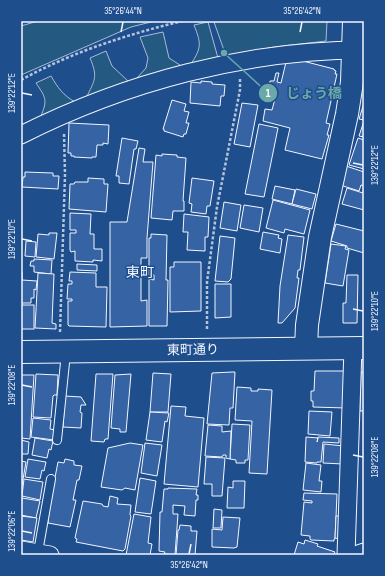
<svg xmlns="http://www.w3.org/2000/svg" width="385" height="576" font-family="'Sofia Sans Condensed','Noto Sans JP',sans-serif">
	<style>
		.green { fill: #245a82; stroke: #a8bbd7 }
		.building { fill: #3563a3; stroke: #f2f6ff }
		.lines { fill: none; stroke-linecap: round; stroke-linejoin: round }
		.lane-casing { stroke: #f2f6ff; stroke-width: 10 }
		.street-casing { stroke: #f2f6ff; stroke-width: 19 }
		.secondary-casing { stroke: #f2f6ff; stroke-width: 24 }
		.path { stroke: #b3c4dc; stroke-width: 2.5; stroke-dasharray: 3 2; stroke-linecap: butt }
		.lane { stroke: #1f4e8c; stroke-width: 8 }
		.street { stroke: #1f4e8c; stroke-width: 17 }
		.secondary { stroke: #1f4e8c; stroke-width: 22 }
		.ticks { fill: none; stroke: #f2f6ff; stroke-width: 1.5 }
		.labels { text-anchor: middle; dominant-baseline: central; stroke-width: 3; stroke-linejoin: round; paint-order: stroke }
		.street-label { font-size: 13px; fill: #f2f6ff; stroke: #1f4e8c }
		.neighbourhood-label { font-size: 14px; fill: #f2f6ff; stroke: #1f4e8c }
		.leader { fill: none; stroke: #6aa9a8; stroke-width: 1.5 }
		.callout-dot { fill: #6aa9a8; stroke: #1f4e8c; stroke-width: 1.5 }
		.mark-label { font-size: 12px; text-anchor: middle; font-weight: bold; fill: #fff }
		.callout-label { font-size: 14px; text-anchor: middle; font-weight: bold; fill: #6aa9a8; stroke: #1f4e8c; stroke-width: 3; stroke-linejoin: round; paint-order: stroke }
		.neatline { fill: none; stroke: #f2f6ff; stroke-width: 1.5 }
		.ticks-label { font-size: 10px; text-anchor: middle; fill: #f2f6ff }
	</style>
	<rect width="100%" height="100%" fill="#1f4e8c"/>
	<g class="green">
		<polygon points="38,21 155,21 131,27 21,75 21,26"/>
		<polygon points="218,21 327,21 326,41 274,47 226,56 214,22"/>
		<path d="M208,22l10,36 -27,6c11,-17 10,-21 3,-39z"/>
		<polygon points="163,32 169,58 183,67 137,78 146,68 148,58 140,37"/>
		<path d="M106,51l6,15 16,15 -42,17c9,-18 12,-21 4,-40z"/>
		<path d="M51,76c7,12 12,19 24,26l-35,16c8,-18 6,-20 -4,-35z"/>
	</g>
	<g class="building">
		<polygon points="295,59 334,69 334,70 336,71 335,74 337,74 326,123 330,124 327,135 329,135 322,159 285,150 290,128 263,121 265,109 272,110 276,95 268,93 270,81 274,81 276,73 279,73 277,82 281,83 286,62"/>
		<polygon points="201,81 212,82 212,84 225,85 224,96 221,96 220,106 190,103 191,82 201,83"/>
		<polygon points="172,100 186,104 184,111 189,112 186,123 189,123 186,134 184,134 183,137 164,131 164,129 163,129"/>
		<polygon points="242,103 258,105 250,147 234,144"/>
		<polygon points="364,103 364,120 359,119"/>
		<polygon points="364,121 364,137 359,136"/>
		<polygon points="69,123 109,125 108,144 103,143 103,145 97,145 96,157 92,157 92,158 74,157 74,156 71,156 71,153 68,153"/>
		<polygon points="259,124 278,128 264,197 245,194"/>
		<polygon points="122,138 138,141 136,149 134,149 129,184 119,183 119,176 116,176"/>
		<polygon points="358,138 364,140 364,169 349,165"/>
		<polygon points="139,148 145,149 143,162 153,162 147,238 147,258 141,258 141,301 147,300 147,326 110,327 110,222 127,222"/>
		<polygon points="162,154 177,155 177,157 186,158 183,201 184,201 184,211 173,211 172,220 151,218 156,155 162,156"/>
		<polygon points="346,166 364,172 364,186 361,185 359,191 340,185"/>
		<polygon points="25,172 53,173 53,176 59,176 58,189 22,187 23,177 25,177"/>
		<polygon points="88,178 104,179 104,184 108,184 106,212 69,209 70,184 74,184 75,182 88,182"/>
		<polygon points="192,178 214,181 210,206 207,206 206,214 191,212 192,204 189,203"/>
		<polygon points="275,186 295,190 292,204 272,199"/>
		<polygon points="347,188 363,193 364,188 364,210 342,204"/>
		<polygon points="296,189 316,194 312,209 292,204"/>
		<polygon points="273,200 310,210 304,234 285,229 284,233 266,228"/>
		<polygon points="224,202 241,205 237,231 220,228"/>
		<polygon points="244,205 263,208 259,232 240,228"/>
		<polygon points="70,213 91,214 90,234 94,234 94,249 102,249 102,261 93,260 93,262 75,261 75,251 71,252 70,250 70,233 76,233 76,230 70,230"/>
		<polygon points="184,214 209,217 208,237 205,237 205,251 187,250 188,232 183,232"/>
		<polygon points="336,224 364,231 364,253 347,248 347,246 331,241"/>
		<polygon points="263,232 279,235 278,238 282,239 280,253 260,249"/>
		<polygon points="49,233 57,233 54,259 36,257 38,234 49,235"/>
		<polygon points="151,234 167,235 166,280 168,280 167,326 149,326 149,279 154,280 154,275 149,275 149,238 151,238"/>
		<polygon points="288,235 304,237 300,270 298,270 297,278 299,278 295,308 282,323 278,323 280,286"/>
		<polygon points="220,236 235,238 231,279 228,282 215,281"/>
		<polygon points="26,241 36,242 35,257 25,256"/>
		<polygon points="331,244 346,246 345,249 349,250 343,286 325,283"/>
		<polygon points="34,259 52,260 51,274 34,272 34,266 30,266 31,261 34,261"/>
		<polygon points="174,262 201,262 201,311 170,312 170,267 174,267"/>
		<polygon points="77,264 97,265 97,271 77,270"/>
		<polygon points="21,272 22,272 22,280 37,281 36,290 34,289 34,298 31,298 31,303 21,303"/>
		<polygon points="70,272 96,273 96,287 107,287 106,327 69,326 68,325 68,301 72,301 72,299 67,299 68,284 72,284 72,281 69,281"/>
		<polygon points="38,273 54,274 52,323 56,324 56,329 35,328"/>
		<polygon points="347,275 358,275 357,323 343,323 343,303 346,303"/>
		<polygon points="215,284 231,284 231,317 215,318"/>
		<rect x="21" y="305" width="13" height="24"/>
		<polygon points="315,371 344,371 346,408 313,407 313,401 311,401 311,391 314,391"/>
		<polygon points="232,372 235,372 233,408 230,408 229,425 207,424 212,373"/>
		<polygon points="361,372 364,372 364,411 360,411"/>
		<polygon points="153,373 171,374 168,412 150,412"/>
		<polygon points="36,374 58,375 57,395 54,395 53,396 51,418 33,417"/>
		<polygon points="96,374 113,374 108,439 105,439 104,442 91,441"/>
		<polygon points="131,374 126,432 120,432 120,429 111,428 115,375"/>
		<polygon points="21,375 34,375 30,439 21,438"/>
		<polygon points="237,387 251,388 251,391 258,391 258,389 272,390 267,474 249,473 252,421 235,420"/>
		<polygon points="65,396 81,397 86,405 81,405 80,412 82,413 81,428 63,427"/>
		<polygon points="171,406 186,407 185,416 204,418 198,487 164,484"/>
		<polygon points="309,411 332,412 330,436 308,434"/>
		<polygon points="150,412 169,413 167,422 165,421 162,442 146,440"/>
		<polygon points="33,418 51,420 50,429 55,430 54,440 31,437"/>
		<polygon points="232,424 250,425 248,460 245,460 245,463 236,463 236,460 230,459"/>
		<polygon points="208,425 222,426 222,432 231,431 230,459 226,458 226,455 223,455 222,457 205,456"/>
		<polygon points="306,437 318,438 317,442 318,437 339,438 339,443 323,442 321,462 317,462 317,463 305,462"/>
		<polygon points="35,438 53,441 51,450 49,449 47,458 32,455"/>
		<polygon points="21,440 29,442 28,454 21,454"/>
		<polygon points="130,443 143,445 135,490 125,488 122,490 101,487 108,448"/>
		<polygon points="145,443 162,445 157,476 141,473"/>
		<polygon points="324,444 344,446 343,464 323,463"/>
		<polygon points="206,457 225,458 222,496 212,496 212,484 204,484"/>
		<polygon points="28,459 46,462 44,471 42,470 40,479 25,477"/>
		<polygon points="65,459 74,461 74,465 82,466 79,480 77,480 73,500 76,500 70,527 48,523 50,503 58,462 64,463"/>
		<polygon points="21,461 26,462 21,491"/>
		<polygon points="306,463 321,465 319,481 322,481 321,492 303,490"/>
		<polygon points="140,478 156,481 151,514 135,512"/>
		<polygon points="24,479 43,482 40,500 22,496"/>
		<polygon points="233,481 245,481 244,508 227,508 228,487 233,488"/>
		<polygon points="168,488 197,489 196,495 198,495 198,500 196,500 195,516 184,515 185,506 173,505 173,514 178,514 175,555 164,554 165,552 159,551 160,512 162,512 164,489 168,489"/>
		<polygon points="304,493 337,494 335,539 334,539 334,541 311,540 310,539 310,536 301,535 304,502 312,503 312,501 303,500"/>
		<polygon points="110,496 118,498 117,504 131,505 130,515 131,516 125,549 123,551 76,542 77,539 75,538 83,501 102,504 103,506 108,507"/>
		<polygon points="22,498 40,501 36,518 21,515"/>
		<polygon points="214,509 222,510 221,528 213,528"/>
		<polygon points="134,514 151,517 148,543 152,544 150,555 126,555"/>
		<polygon points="21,516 37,518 33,542 21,540"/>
		<polygon points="336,516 342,516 340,539 335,538"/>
		<polygon points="223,517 240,518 237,547 234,548 212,547 212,529 222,530"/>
		<polygon points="180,525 191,526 191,531 197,531 195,555 176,555 178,530 179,530"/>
		<polygon points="305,540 318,544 317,546 335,552 333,555 294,555 298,542 304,544"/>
	</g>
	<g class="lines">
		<g class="lane-casing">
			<g id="lane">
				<polyline points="57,440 66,353"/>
				<polyline points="38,552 51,479"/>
			</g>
		</g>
		<g class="street-casing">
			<g id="street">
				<path d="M21,135c105,-53 225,-85 343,-85"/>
				<polyline points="21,550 50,555"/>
				<polyline points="346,555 353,348"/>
				<polyline points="355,555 364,552"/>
			</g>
		</g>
		<g class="secondary-casing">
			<g id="secondary">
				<polyline points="306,348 307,325 320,237 347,114 352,82 354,21"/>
				<polyline points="21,352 364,348"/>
			</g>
		</g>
		<g class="path">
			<path d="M21,80c51,-28 105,-45 161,-59"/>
			<polyline points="207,329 207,282 217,207 240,90 240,79"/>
			<polyline points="60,332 65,175 64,133"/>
		</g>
		<use href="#lane" class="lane"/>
		<use href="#street" class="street"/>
		<use href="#secondary" class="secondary"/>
	</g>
	<path class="ticks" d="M121,32l2,-10M300,32l2,-10M22,93l10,2M353,163l10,2M22,239l10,2M353,309l10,2M22,385l10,2M353,455l10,2M22,531l10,2M189,554l2,-10"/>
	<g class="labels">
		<g class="street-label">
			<text transform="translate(193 350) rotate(-1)">東町通り</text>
		</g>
		<g class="neighbourhood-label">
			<text x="140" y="272">東町</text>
		</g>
	</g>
	<path class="leader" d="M224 53L268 93"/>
	<g class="callout-dot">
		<circle cx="224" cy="53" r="4"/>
		<circle cx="268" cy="93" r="10"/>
	</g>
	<g class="mark-label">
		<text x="268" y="97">1</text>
	</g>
	<g class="callout-label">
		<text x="314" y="98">じょう橋</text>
	</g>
	<rect width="385" height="576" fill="none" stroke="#1f4e8c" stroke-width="44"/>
	<rect x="22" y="22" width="341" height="532" class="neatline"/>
	<g class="ticks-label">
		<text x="123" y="14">35°26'44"N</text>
		<text x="302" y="14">35°26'42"N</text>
		<text transform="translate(11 93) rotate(-90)" y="4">139°22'12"E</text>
		<text transform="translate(374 165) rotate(-90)" y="4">139°22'12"E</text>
		<text transform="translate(11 239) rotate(-90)" y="4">139°22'10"E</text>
		<text transform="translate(374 311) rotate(-90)" y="4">139°22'10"E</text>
		<text transform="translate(11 385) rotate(-90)" y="4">139°22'08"E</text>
		<text transform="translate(374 457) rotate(-90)" y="4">139°22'08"E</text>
		<text transform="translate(11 531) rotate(-90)" y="4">139°22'06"E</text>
		<text x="189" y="568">35°26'42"N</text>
	</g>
</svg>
